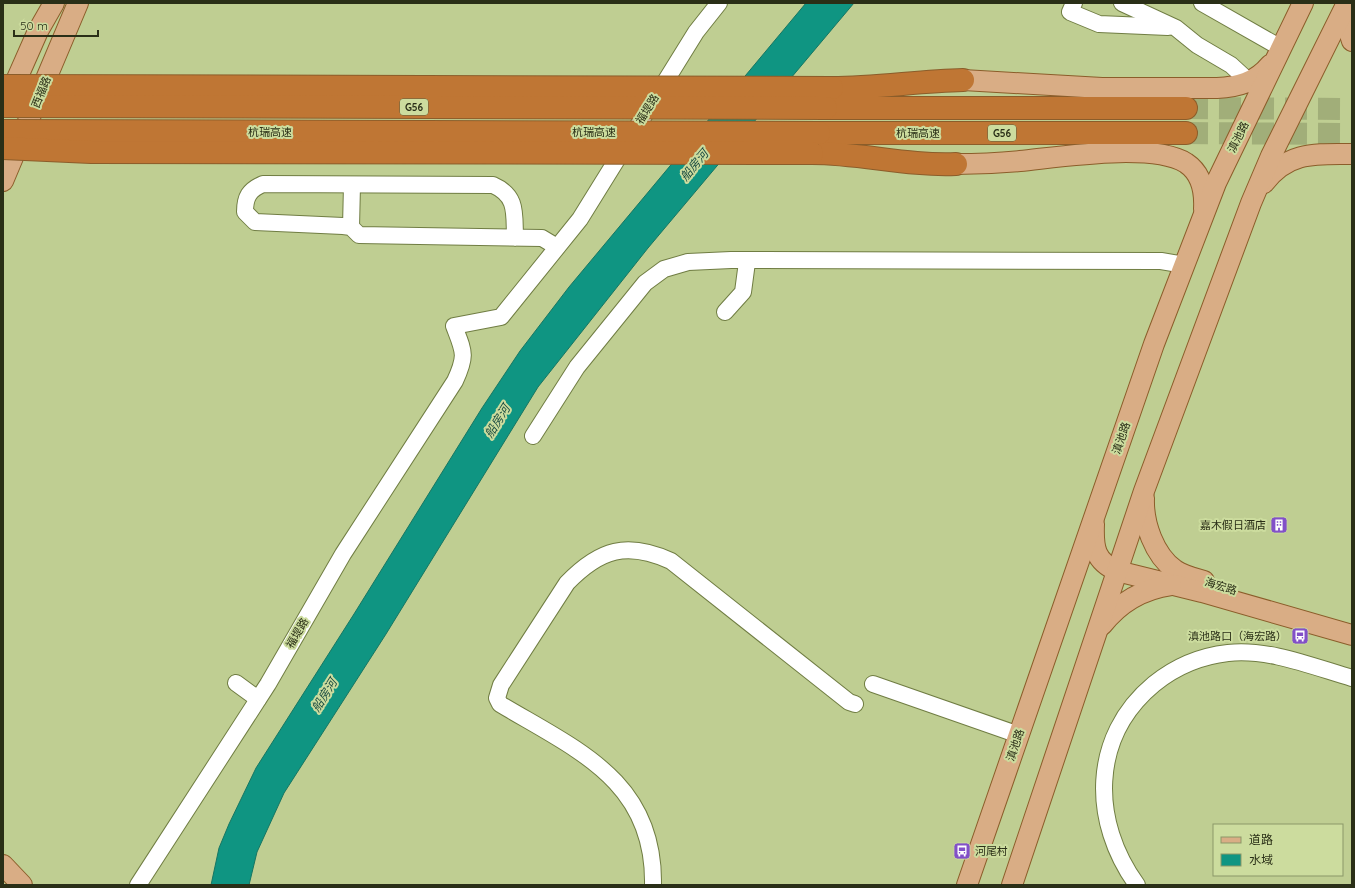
<svg xmlns="http://www.w3.org/2000/svg" width="1355" height="888" font-family="Quicksand,'Noto Sans SC',sans-serif">
	<style>
		.water { fill: #0f9582; stroke: #177662 }
		.lines { fill: none; stroke-linecap: round; stroke-linejoin: round }
		.highway-tunnel { stroke: #a1ae79; stroke-width: 22; stroke-dasharray: 22 11; stroke-linecap: butt }
		.minor-casing { stroke: #707d43; stroke-width: 18 }
		.major-casing { stroke: #8b5d2a; stroke-width: 22 }
		.highway-casing { stroke: #8b5d2a; stroke-width: 24 }
		.minor { stroke: #fff; stroke-width: 16 }
		.major { stroke: #d9ad85; stroke-width: 20 }
		.highway { stroke: #bf7634; stroke-width: 22 }
		.highway-bridge-casing { stroke: #8b5d2a; stroke-width: 24; stroke-linecap: butt }
		.highway-bridge { stroke: #bf7634; stroke-width: 22 }
		.labels { text-anchor: middle; dominant-baseline: central; stroke-width: 4; stroke-linejoin: round; paint-order: stroke }
		.shield { fill: #ccdc9e; stroke: #5b6340; stroke-width: 1 }
		.shield-label { font-size: 10px; font-weight: bold; fill: #2a2f17 }
		.street-label { font-size: 11px; fill: #2a2f17; stroke: #ccdc9e }
		.poi-label { font-size: 11px; fill: #2a2f17; stroke: #ccdc9e; text-anchor: end }
		.water-label { font-size: 12px; font-style: italic; fill: #194a41; stroke: #ccdc9e }
	</style>
	<rect width="100%" height="100%" fill="#bfce92"/>
	<polygon class="water" points="806,3 854,3 648,248 538,387 386,634 284,793 257,852 249,885 211,885 219,848 229,824 256,768 354,614 482,408 520,351 569,287"/>
	<g class="lines">
		<g class="highway-tunnel">
			<polyline points="1186,108 1352,109"/>
			<polyline points="1186,133 1352,134"/>
		</g>
		<g class="minor-casing">
			<g id="minor">
				<polyline points="1074,3 1070,12 1099,24 1168,27"/>
				<polyline points="1122,3 1176,28 1197,45 1231,65 1256,88"/>
				<polyline points="1202,3 1281,48"/>
				<polyline points="351,227 352,185"/>
				<path d="M515,238c-1,-24 3,-42 -22,-53l-230,-1c-14,6 -18,13 -18,28l10,10 88,4 8,1 8,8 183,3 15,9"/>
				<polyline points="725,312 743,292 747,262"/>
				<polyline points="533,436 577,367 645,283 664,269 688,262 731,260 1161,261 1185,265"/>
				<polyline points="236,683 258,699"/>
				<polyline points="873,684 1019,735"/>
				<path d="M138,885l130,-201 75,-130 112,-173c12,-26 9,-29 -1,-55l47,-9 79,-98 116,-187 23,-29"/>
				<path d="M653,885c2,-104 -76,-135 -153,-181l-3,-6 4,-13 66,-102c33,-34 60,-42 104,-22l178,141 6,2"/>
				<path d="M1137,885c-46,-63 -47,-148 17,-201 21,-17 47,-28 74,-31 39,-5 86,14 124,25"/>
			</g>
		</g>
		<g class="major-casing">
			<g id="major">
				<polyline points="1348,6 1347,25 1352,41"/>
				<path d="M963,80l139,8h115c21,-1 39,-6 53,-23"/>
				<polyline points="8,99 38,31 54,3"/>
				<path d="M956,164c21,0 42,-1 64,-3 40,-4 132,-19 166,2 15,10 19,28 18,46"/>
				<polyline points="3,181 78,3"/>
				<path d="M1264,183c24,-32 52,-29 88,-29"/>
				<path d="M1144,498c-1,25 10,57 31,72 9,6 19,8 29,11"/>
				<path d="M1094,524c-1,24 1,37 23,47l85,21 150,43"/>
				<path d="M1102,625c17,-22 41,-36 69,-40"/>
				<polyline points="3,865 22,885"/>
				<polyline points="967,885 1154,344 1216,183 1303,3"/>
				<polyline points="1012,885 1144,491 1251,203 1271,156 1347,3"/>
			</g>
		</g>
		<g class="highway-casing">
			<g id="highway">
				<path d="M832,88c44,0 87,-7 131,-8"/>
				<polyline points="826,108 1186,108"/>
				<polyline points="819,133 1186,133"/>
				<path d="M812,153c49,0 94,13 144,11"/>
			</g>
		</g>
		<use href="#minor" class="minor"/>
		<use href="#major" class="major"/>
		<use href="#highway" class="highway"/>
		<g class="highway-bridge-casing">
			<g id="highway-bridge">
				<polyline points="3,86 832,88"/>
				<polyline points="3,106 826,108"/>
				<polyline points="3,131 819,133"/>
				<polyline points="3,148 91,152 812,153"/>
			</g>
		</g>
		<use href="#highway-bridge" class="highway-bridge"/>
	</g>
	<defs>
		<g id="building-square" transform="scale(0.9)"><rect x="-9" y="-9" width="18" height="18" rx="4" fill="#8250c8" stroke="#ccdc9e"/><path d="M-4-6H4V6H1V3H-1V6H-4ZM-2.5-4.3h1.7v1.8h-1.7ZM.8-4.3h1.7v1.8H.8ZM-2.5-1h1.7V.8h-1.7ZM.8-1h1.7V.8H.8Z" fill="#fff"/></g>
		<g id="bus-square" transform="scale(0.9)"><rect x="-9" y="-9" width="18" height="18" rx="4" fill="#8250c8" stroke="#ccdc9e"/><path d="M-5-6H5V4H4V6H2V4H-2V6H-4V4H-5ZM-3.5-4V0h7V-4ZM-3.5 1.2v1.5H-2V1.2ZM2 1.2v1.5H3.5V1.2Z" fill="#fff"/></g>
	</defs>
	<g fill-rule="evenodd">
		<use href="#building-square" x="1279" y="525"/>
		<use href="#bus-square" x="1300" y="636"/>
		<use href="#bus-square" x="962" y="851"/>
	</g>
	<g class="labels">
		<g class="shield">
			<rect x="400" y="99" width="28" height="16" rx="3"/>
			<rect x="988" y="125" width="28" height="16" rx="3"/>
		</g>
		<g class="shield-label">
			<text x="414" y="107">G56</text>
			<text x="1002" y="133">G56</text>
		</g>
		<g class="street-label">
			<text transform="translate(41 92) rotate(-68)">西福路</text>
			<text transform="translate(647 109) rotate(-58)">福堤路</text>
			<text x="270" y="132">杭瑞高速</text>
			<text x="594" y="132">杭瑞高速</text>
			<text x="918" y="133">杭瑞高速</text>
			<text transform="translate(1238 137) rotate(-64)">滇池路</text>
			<text transform="translate(1121 438) rotate(-71)">滇池路</text>
			<text transform="translate(1221 586) rotate(17)">海宏路</text>
			<text transform="translate(297 633) rotate(-60)">福堤路</text>
			<text transform="translate(1015 745) rotate(-71)">滇池路</text>
		</g>
		<g class="poi-label">
			<text x="1266" y="525">嘉木假日酒店</text>
			<text x="1287" y="636">滇池路口（海宏路）</text>
			<text x="975" y="851" text-anchor="start">河尾村</text>
		</g>
		<g class="water-label">
			<text transform="translate(694 165) rotate(-50)">船房河</text>
			<text transform="translate(497 421) rotate(-58)">船房河</text>
			<text transform="translate(324 695) rotate(-58)">船房河</text>
		</g>
	</g>
	<rect width="1355" height="888" fill="none" stroke="#2a2f17" stroke-width="8"/>
	<rect x="1213" y="824" width="130" height="52" fill="#ccdc9e" stroke="#8b9768"/>
	<rect x="1221" y="837" width="20" height="6" fill="#d9ad85" stroke="#8b9768"/>
	<text x="1249" y="844" font-size="12" fill="#2a2f17">道路</text>
	<rect x="1221" y="854" width="20" height="12" fill="#0f9582" stroke="#8b9768"/>
	<text x="1249" y="864" font-size="12" fill="#2a2f17">水域</text>
	<path d="M14 30v6h84v-6" fill="none" stroke="#2a2f17" stroke-width="2"/>
	<text x="20" y="30" font-size="12" fill="#2a2f17" stroke="#ccdc9e" stroke-width="3" paint-order="stroke">50 m</text>
</svg>
